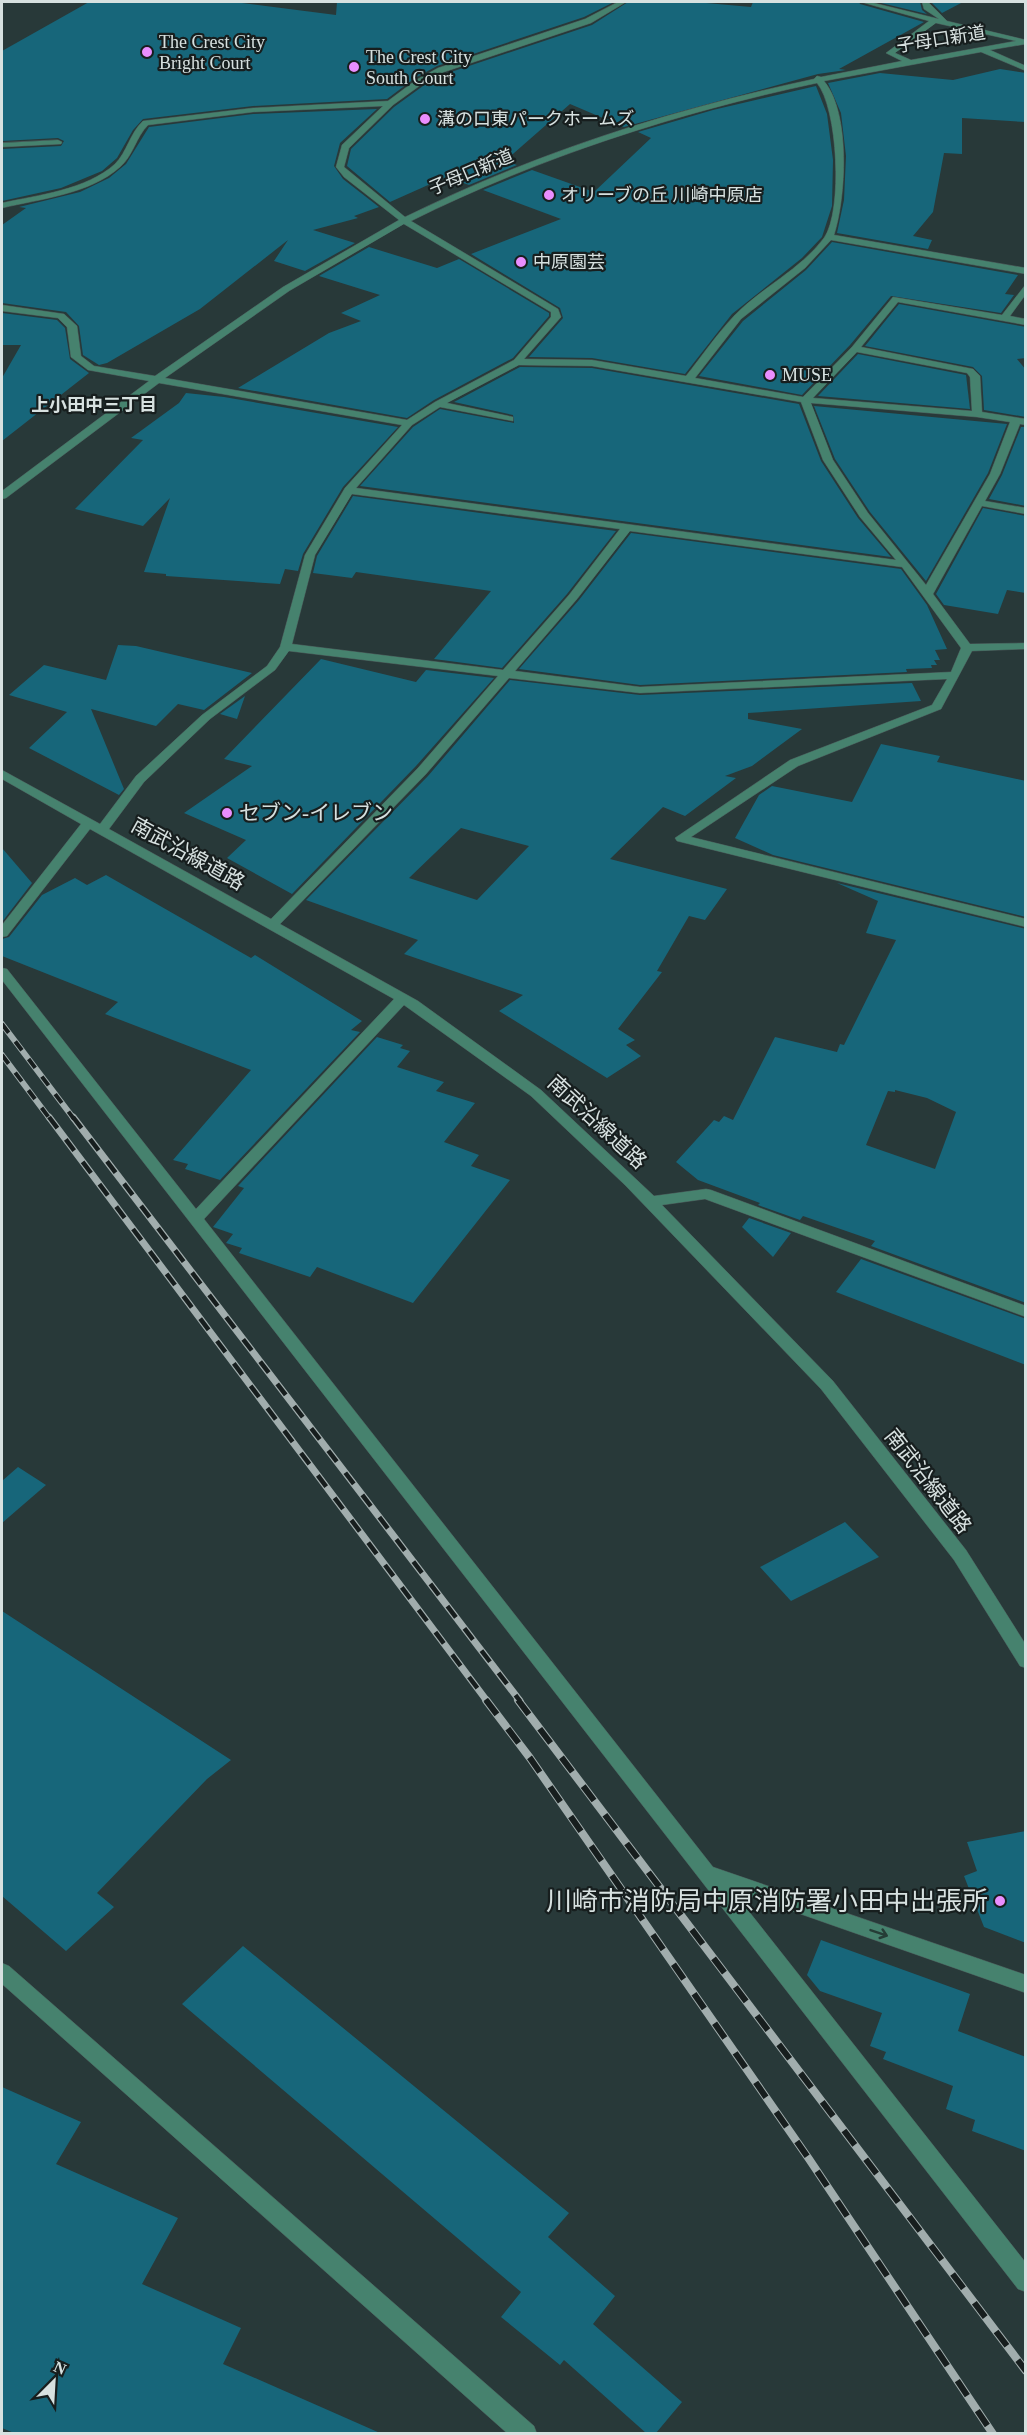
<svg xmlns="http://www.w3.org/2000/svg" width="1027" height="2435" font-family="'Times New Roman','Noto Sans JP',serif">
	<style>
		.building { fill: #17667a; fill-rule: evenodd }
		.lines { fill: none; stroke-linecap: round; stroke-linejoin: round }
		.minor-casing { stroke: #485757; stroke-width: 1 }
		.minor { fill: #46826e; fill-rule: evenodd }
		.rail-far2-casing { stroke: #a1adad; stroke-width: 6 }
		.rail-far1-casing { stroke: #a1adad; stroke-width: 7 }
		.rail-casing { stroke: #a1adad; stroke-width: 8 }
		.rail-far2 { stroke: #171e1e; stroke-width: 4; stroke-dasharray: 11; stroke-linecap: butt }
		.rail-far1 { stroke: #171e1e; stroke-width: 4.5; stroke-dasharray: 14; stroke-linecap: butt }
		.rail { stroke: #171e1e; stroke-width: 6; stroke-dasharray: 18; stroke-linecap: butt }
		.oneway { stroke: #253c36 }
		.poi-dot { fill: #e98efe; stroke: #171e1e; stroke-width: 2 }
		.labels { text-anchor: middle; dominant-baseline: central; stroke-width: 4.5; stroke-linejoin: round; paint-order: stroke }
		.far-street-label { font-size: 18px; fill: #d7e1e0; stroke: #171e1e }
		.far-poi-label { font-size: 18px; fill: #d7e1e0; stroke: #171e1e; text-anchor: start }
		.far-neighbourhood-label { font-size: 18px; font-weight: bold; fill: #d7e1e0; stroke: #171e1e }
		.poi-label { font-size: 21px; fill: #d7e1e0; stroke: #171e1e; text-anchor: start }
		.street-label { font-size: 21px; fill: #d7e1e0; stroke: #171e1e }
		.near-poi-label { font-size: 26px; fill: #d7e1e0; stroke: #171e1e; text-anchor: end }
	</style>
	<rect width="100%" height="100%" fill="#283939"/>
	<g class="building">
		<polygon points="89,2 234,2 336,15 337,2 614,2 584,17 437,66 415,78 387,99 253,106 143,119 133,130 117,158 102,171 61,188 2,201 2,149 61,146 64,141 58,138 2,141 2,51"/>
		<polygon points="628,2 695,2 751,7 753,2 859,2 860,4 924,22 839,69 846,70 818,74 624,127 570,104 505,161 517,165 469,185 446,177 390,202 347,166 351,149 394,107 423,86 445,74 592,25"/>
		<polygon points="877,2 920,2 922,10 927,14"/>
		<polygon points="931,2 963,2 942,13"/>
		<polygon points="1000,69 1026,73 1026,122 962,118 962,154 944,153 933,212 913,236 932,240 928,249 837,233 844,200 846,156 841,113 828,83 880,73 953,80"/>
		<polygon points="816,86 827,114 833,160 832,206 822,237 802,258 732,314 685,374 592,358 529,357 563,318 560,308 471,254 561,219 483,190 532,170 594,192 651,138 638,132 713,110"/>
		<polygon points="377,109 340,143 334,166 343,179 379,207 354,216 358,218 313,230 355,243 305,271 274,261 288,240 200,309 107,363 99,365 83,355 79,326 66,312 2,303 2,225 26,208 19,207 80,192 109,178 126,164 149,127 253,114"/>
		<polygon points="832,242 1018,275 1005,294 1014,295 1001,313 891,296 850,345 802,395 699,376 743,321 806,270"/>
		<polygon points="369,247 437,268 459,259 549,313 549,316 513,358 434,400 407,418 238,388 329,333 361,321 341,313 380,295 319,276"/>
		<polygon points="899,304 1026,327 1026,358 1017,359 1026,370 1026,417 984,410 982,376 973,367 865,346"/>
		<polygon points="2,313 57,320 65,328 70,359 89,373 2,441 2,378 21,345 2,345"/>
		<polygon points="858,354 966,375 970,409 818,396"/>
		<polygon points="520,367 592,368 799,404 821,461 858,518 891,557 360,486 413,427 440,409 514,423 513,415 454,402"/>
		<polygon points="186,393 224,397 398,427 343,487 303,554 298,571 285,569 280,584 166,576 166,574 144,572 170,498 143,526 75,509 143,440 131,438 179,403"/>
		<polygon points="814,406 1007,424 988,473 926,581 870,512 835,459"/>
		<polygon points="1021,427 1026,427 1026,506 989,499 1002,475"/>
		<polygon points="353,496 616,531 567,594 502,668 434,659 491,591 356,572 352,578 313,573 317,556"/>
		<polygon points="983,508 1026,516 1026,593 1007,590 998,614 944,605 936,594"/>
		<polygon points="631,533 901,569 927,605 947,649 935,650 940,660 934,660 937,665 931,665 932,668 906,669 907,672 640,685 519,669 579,600"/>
		<polygon points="118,645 136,646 252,673 204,710 178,704 156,726 91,709 124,789 119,795 29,748 67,712 9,695 44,665 106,680"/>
		<polygon points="321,659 416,682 426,670 494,678 416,766 292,894 227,858 246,840 184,813 252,766 224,759"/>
		<path d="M510,680l130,15 272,-12 9,18 -173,12v6l54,10 -50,37 -27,10 11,2 -51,38 -22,-9 -53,52 117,30 -22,31 -16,-4 -32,55 5,1 -44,57 17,11 -9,5 15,11 -34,22 -108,-67 24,-16 -119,-41 14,-14 -112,-40 122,-124zM461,828l68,18 -52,54 -68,-22z"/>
		<polygon points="245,696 237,719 220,714"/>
		<polygon points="881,744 940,756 937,762 1026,781 1026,917 773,855 735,838 759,795 772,786 852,802"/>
		<polygon points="2,848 32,883 2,922"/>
		<polygon points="106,875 251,958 255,955 362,1021 351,1030 360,1032 220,1180 185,1169 188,1164 173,1160 251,1070 105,1014 118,1002 2,956 2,939 9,937 42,895 75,878 87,885"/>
		<path d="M837,883l189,46v374l-155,-57 4,-5 -72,-25 -3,4 -42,-15 2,-2 -62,-23 -22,-18 38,-42 5,2 5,-6 9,4 42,-83 62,15 3,-8 4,1 52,-105 -30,-7 12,-32zM895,1090l32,8 29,14 -21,57 -69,-24 22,-54 7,1z"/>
		<polygon points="377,1037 403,1045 400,1048 410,1051 397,1067 444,1082 436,1091 475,1103 444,1142 479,1155 471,1166 510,1180 413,1303 317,1267 310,1277 239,1253 242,1248 226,1243 233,1234 213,1227 244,1188 238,1186"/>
		<polygon points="749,1218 791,1233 773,1257 742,1227"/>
		<polygon points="861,1259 1026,1319 1026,1365 836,1292"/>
		<polygon points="18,1467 46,1485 2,1523 2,1481"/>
		<polygon points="845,1522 879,1557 791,1601 760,1567"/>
		<polygon points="2,1611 231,1760 207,1779 97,1893 114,1907 66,1951 2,1896"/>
		<polygon points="1026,1831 1026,1943 984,1927 964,1876 977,1871 967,1842"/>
		<polygon points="821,1940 970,1994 958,2031 1026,2057 1026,2151 972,2131 975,2120 946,2109 953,2086 883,2059 886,2052 870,2046 882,2013 820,1991 807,1975"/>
		<polygon points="243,1946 569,2213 548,2237 615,2296 593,2324 682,2402 656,2433 646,2433 564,2360 560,2365 501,2317 521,2292 182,2004"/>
		<polygon points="2,2087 81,2122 56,2164 178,2218 142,2284 241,2328 223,2364 380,2433 14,2433 2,2428"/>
	</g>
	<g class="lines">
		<g class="minor-casing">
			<g id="minor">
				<path d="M618,2h8l-35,21 -147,49 -22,12 -29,21 -44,43 -5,19 61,50c130,-64 267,-108 409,-138l3,-3 4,1 81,-16 -16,-8 43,-32 -68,-19h9l69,17 -15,-10 -2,-7h6l19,19 79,19v4l-36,6 36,16v5l-45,-19 -157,29c27,32 22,117 10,154l192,33v6l-195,-34 -26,28 -64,51 -46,59 108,19 49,-50 41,-50 109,18 24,-31v10l-16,22 16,3v6l-128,-23 -37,45 112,22 7,7 2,36 44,7v6l-6,-1 -20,50 -15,27 41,7v6l-44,-8 -49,88 37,50 56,-1v6l-54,2 -31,58 -143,57 -107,71 335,82v8l-349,-86 -2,-3 115,-78 142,-55 15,-26 -307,14 -131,-15 -83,96 -146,150 138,77 123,89 113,106 52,-7 5,1 315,116v11l-321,-118 -43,6 171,176 133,169 60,95v23l-6,-2 -66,-106 -133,-171 -196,-204 -94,-89 -127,-91 -200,214 509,648 313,108v18l-294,-103 294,373v29l-8,-3 -1016,-1309v-12l5,1 189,240 198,-210 -304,-170 -83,107 -5,1v-12l79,-101 -79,-45v-9l98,54 36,-48 66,-61 65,-49 13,-19 25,-92 40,-67 57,-63 -243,-42 -153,115 -4,1v-8l147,-110 -61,-11 -17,-13 -4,-30 -9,-9 -56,-7v-6l62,9 13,12 4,30 13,10 61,10 128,-89 116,-67 -55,-43 -8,-10 6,-22 41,-39 -130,6 -105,13c-12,12 -15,31 -28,42 -30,27 -80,32 -118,41v-5c36,-8 84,-13 113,-39 12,-12 15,-31 28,-43l110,-13 135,-7 28,-21 22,-12 147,-49zM936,23l80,18 -105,19 -16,-7zM817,83c21,25 26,128 7,155 -24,32 -62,49 -90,78 -17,18 -32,40 -48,60l-94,-16 -68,-1 37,-42 -3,-8 -147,-88c129,-64 265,-108 406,-138zM404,224l147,88v5l-37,43 -79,42 -28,18 -242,-42 124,-87zM857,352l110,21 3,4 2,34 -159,-13zM519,365l73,1 209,36 22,58 37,57 36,43 -540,-72 56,-63 28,-18 73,14v-4l-66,-14zM811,403l166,14 33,5 -20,52 -64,111 -58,-72 -35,-53zM352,494l268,35 -51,66 -66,75 -211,-26 23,-89zM630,531l272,36 59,81 -10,24 -311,15 -125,-16 62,-72zM289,651l209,25 -80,92 -147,151 -162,-90 35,-47 66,-63 65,-49z"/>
				<polygon points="58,140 62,142 61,144 2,147 2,143"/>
				<polygon points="2,1963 9,1966 534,2426 537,2434 508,2434 2,1984"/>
			</g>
		</g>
		<use href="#minor" class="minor"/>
		<g class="rail-far2-casing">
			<g id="rail-far2">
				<polyline points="2,1024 74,1119"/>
				<polyline points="2,1055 50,1119"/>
			</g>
		</g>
		<g class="rail-far1-casing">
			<g id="rail-far1">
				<polyline points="49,1117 487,1701"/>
				<polyline points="73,1117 520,1701"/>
			</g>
		</g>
		<g class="rail-casing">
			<g id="rail">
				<polyline points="486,1700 530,1758 809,2159 993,2434"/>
				<polyline points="518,1700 1026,2371"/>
			</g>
		</g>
		<use href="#rail-far2" class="rail-far2"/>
		<use href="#rail-far1" class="rail-far1"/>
		<use href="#rail" class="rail"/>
	</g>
	<defs><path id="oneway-shaft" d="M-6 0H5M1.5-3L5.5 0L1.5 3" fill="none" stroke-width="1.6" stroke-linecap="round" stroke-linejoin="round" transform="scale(1.5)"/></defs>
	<use class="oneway" href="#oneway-shaft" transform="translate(879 1933) rotate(19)"/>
	<g class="poi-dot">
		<circle cx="147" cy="52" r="6"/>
		<circle cx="354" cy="67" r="6"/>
		<circle cx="425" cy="119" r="6"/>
		<circle cx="549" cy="195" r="6"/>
		<circle cx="521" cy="262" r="6"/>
		<circle cx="770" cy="375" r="6"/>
		<circle cx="227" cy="813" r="6"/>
		<circle cx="1000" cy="1901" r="6"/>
	</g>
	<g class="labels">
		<g class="far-street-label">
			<text transform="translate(941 39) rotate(-9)">子母口新道</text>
			<text transform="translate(471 172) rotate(-23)">子母口新道</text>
		</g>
		<g class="far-poi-label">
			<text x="159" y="42">The Crest City<tspan x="159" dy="21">Bright Court</tspan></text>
			<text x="366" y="57">The Crest City<tspan x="366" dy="21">South Court</tspan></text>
			<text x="437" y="119">溝の口東パークホームズ</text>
			<text x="561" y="195">オリーブの丘 川崎中原店</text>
			<text x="533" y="262">中原園芸</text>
			<text x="782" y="375">MUSE</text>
		</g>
		<g class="far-neighbourhood-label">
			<text x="94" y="405">上小田中三丁目</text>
		</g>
		<g class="poi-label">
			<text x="239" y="813">セブン-イレブン</text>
		</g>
		<g class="street-label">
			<text transform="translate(188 854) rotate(29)">南武沿線道路</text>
			<text transform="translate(597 1122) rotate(43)">南武沿線道路</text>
			<text transform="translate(928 1481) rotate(52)">南武沿線道路</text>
		</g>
		<g class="near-poi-label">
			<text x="988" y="1901">川崎市消防局中原消防署小田中出張所</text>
		</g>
	</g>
	<rect width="1027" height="2435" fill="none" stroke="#d7e1e0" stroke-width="6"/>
	<g transform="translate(54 2381) rotate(24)" stroke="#171e1e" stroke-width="4.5" paint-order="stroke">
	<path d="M0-4.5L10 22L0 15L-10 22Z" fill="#d7e1e0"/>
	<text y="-9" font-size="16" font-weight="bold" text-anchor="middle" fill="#d7e1e0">N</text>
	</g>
</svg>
